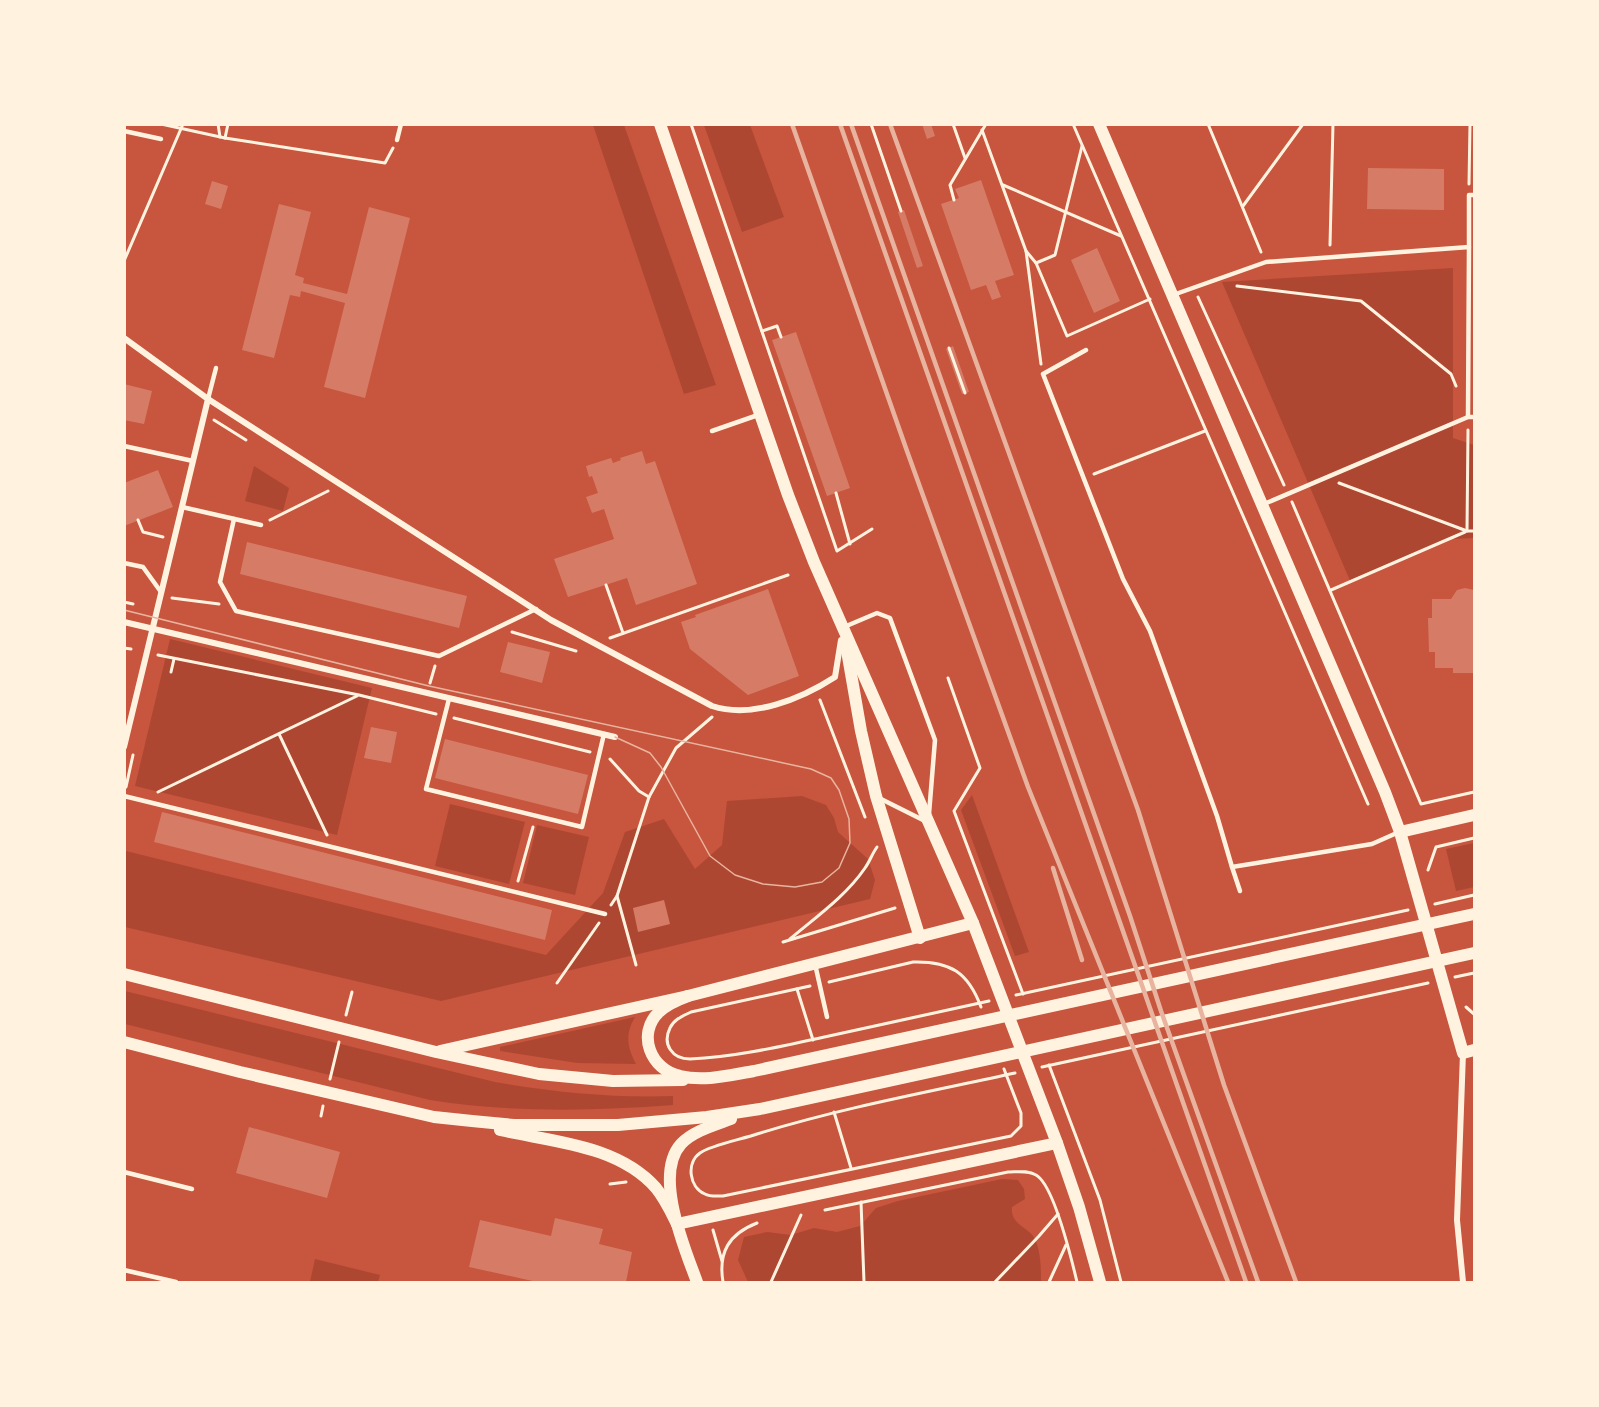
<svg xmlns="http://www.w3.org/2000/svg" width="1599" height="1407" font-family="Helvetica,sans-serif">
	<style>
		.green { fill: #ae4732 }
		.building { fill: #d67c66 }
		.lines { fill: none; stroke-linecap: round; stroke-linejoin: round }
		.path { stroke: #fff3e0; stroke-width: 3 }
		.service { stroke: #fff3e0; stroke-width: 4.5 }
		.minor { stroke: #fff3e0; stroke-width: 6 }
		.secondary { stroke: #fff3e0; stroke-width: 12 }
		.tram { stroke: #e9b49f; stroke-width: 1.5 }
		.rail { stroke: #e9b49f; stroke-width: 4.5 }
	</style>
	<rect width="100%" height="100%" fill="#c8553d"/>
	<g class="green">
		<polygon points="593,125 624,125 716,385 684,394"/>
		<polygon points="704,125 750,125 784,217 742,232"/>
		<polygon points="1453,268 1453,438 1474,445 1474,538 1452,539 1351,583 1222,282"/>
		<polygon points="254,466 289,488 283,511 245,501"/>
		<polygon points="170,639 372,688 337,835 135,786"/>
		<polygon points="972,795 1029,952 1015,956 961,810"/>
		<polygon points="802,796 826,805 834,818 838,832 868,859 875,880 870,899 441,1001 125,927 126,851 546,955 603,893 625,832 664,819 695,869 722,845 727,801"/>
		<polygon points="450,804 525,822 509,884 435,866"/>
		<polygon points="537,825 589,837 575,895 523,883"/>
		<polygon points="1474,843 1474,887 1456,891 1446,849"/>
		<path d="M125,991l370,91c59,10 117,16 178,14v9c-81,6 -162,8 -243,-5l-305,-76z"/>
		<path d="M635,1017c-10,17 -8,30 1,47l-59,-1 -77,-12v-4z"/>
		<path d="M1002,1179l16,1 6,9 1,10 -13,8c-2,16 13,19 21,29 8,12 8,33 8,46h-293l-10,-22 6,-23 23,-5 24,3 23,-7 23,4 23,-6 16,-18 22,-7z"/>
		<polygon points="315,1259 380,1275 378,1282 310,1282"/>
	</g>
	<g class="building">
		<polygon points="922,124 931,124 935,136 927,139"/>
		<polygon points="1368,168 1444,169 1444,210 1367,209"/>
		<polygon points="981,180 1014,275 995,281 1001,297 992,300 986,285 971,290 941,204 959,198 955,189"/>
		<polygon points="212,181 228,186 221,209 205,204"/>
		<polygon points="279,204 311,212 295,275 304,278 303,283 347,294 369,207 410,218 365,398 324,387 345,303 301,291 300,297 290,295 274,358 242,350"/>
		<polygon points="904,210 923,266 917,268 898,212"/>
		<polygon points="1097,248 1120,301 1094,313 1071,260"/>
		<polygon points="796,332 850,488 827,496 772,340"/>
		<polygon points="953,346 969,392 962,394 946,349"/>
		<polygon points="124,384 152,391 144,424 124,420"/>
		<polygon points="642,451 646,464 655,461 697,584 636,605 627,578 568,597 554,559 614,539 604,509 592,513 586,497 598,493 592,476 589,477 586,466 611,458 613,463 621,460 620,458"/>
		<polygon points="158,470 173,507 124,526 124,483"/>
		<polygon points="247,542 467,596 459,628 240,574"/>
		<polygon points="1465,588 1474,590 1474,673 1453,673 1453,668 1435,668 1435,652 1429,652 1428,618 1432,618 1432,599 1451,599 1457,590"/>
		<polygon points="768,589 799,676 748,695 690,649 681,622 696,617 695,615"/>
		<polygon points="508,642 550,652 542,683 500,672"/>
		<polygon points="371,727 397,732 391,763 364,758"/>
		<polygon points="445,739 588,775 578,814 435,778"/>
		<polygon points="162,812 552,910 545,940 154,842"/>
		<polygon points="664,900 670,924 638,932 633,908"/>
		<polygon points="249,1127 340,1152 327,1198 236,1173"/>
		<polygon points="555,1218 603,1229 599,1244 632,1252 626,1282 537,1282 469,1267 480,1220 551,1236"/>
	</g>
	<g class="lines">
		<g class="path">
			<polyline points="161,124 225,138 228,124"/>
			<polyline points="218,124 220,137"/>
			<polyline points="691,124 837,551 872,529"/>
			<polyline points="871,124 901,211"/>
			<polyline points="953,124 965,158"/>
			<polyline points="1073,124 1368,804"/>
			<polyline points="1208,124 1261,252"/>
			<polyline points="982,130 1026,251 1036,263 1067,336 1150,299"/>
			<polyline points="225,138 385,163 393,148"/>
			<polyline points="1469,184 1470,124"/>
			<polyline points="1003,185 1121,236"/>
			<polyline points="954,200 950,185 986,124"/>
			<polyline points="1243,206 1303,124"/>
			<polyline points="1330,245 1333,124"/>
			<polyline points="1026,251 1041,364"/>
			<polyline points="124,261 183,124"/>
			<polyline points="1036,263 1055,255 1082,146"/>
			<polyline points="1237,286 1361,301 1451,374 1456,386"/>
			<polyline points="1198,297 1284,485"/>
			<polyline points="762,331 777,326 781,337"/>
			<polyline points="949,348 965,393"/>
			<polyline points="214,420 246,440"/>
			<polyline points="1468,430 1467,531 1474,531"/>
			<polyline points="1094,474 1205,431"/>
			<polyline points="1339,483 1467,531"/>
			<polyline points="836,493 850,544"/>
			<polyline points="1292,502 1421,804 1474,792"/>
			<polyline points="138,520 143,532 163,537"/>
			<polyline points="270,520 328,491"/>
			<polyline points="606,585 623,633"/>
			<polyline points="1331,590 1465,532"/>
			<polyline points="172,598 219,604"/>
			<polyline points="124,602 133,604"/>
			<polyline points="512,632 576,651"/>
			<polyline points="610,638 788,575"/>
			<polyline points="124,648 131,649"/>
			<polyline points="158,655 359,695 436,714"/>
			<polyline points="171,672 174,659"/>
			<polyline points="948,678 980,768 954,811 1023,994"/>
			<polyline points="430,683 435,666"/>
			<polyline points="820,700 865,817"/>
			<polyline points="454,718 590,752"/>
			<polyline points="279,734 327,835"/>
			<polyline points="610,759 639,791 649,797"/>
			<polyline points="126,787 133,755"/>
			<polyline points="158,792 357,696"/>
			<polyline points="1428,870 1436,847 1474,838"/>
			<polyline points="518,881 533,827"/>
			<polyline points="617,896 636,965"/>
			<polyline points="1435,904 1474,895"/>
			<polyline points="611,905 617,896 649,797 676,748 712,717"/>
			<path d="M790,939c26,-22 56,-43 75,-71 5,-7 7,-14 12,-21"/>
			<polyline points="783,942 895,908"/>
			<polyline points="1455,977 1474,973"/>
			<path d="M829,982l84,-20c37,-1 55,10 68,45"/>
			<polyline points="557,983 599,923"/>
			<path d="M810,986l-119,26c-8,4 -17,7 -21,16 -8,16 2,31 20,31 46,-2 93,-13 139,-23 53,-12 107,-23 160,-35"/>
			<polyline points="797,989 813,1040"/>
			<polyline points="1016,995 1408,910"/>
			<polyline points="1466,1007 1474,1014"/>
			<polyline points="346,1015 352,992"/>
			<polyline points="1049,1065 1100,1200 1121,1282"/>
			<polyline points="1042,1067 1428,983"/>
			<path d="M1004,1069l17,44v13l-10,10 -288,60c-6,0 -13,1 -18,-2 -16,-7 -19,-31 -5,-41 11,-8 43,-14 57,-19 84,-26 171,-42 258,-61"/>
			<polyline points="330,1079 339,1042"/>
			<polyline points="834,1112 851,1168"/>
			<polyline points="321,1116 323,1106"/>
			<polyline points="610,1184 626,1182"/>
			<polyline points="861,1202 864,1282"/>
			<path d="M825,1210l183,-38c9,0 20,-2 28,3 18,10 36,86 41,107"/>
			<polyline points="713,1230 722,1261"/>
			<path d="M723,1282c-5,-30 6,-48 34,-59"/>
			<polyline points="771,1282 801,1215"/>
			<polyline points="995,1282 1039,1236 1058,1214"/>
			<polyline points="1049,1282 1066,1245"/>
		</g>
		<g class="service">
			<polyline points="124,131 161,139"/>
			<polyline points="397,140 401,124"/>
			<polyline points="1173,295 1266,262 1469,247 1469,195 1474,195"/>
			<polyline points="1086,350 1043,374 1123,579 1150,631 1217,816 1232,867 1372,844 1399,832"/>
			<polyline points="208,399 216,368"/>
			<polyline points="1468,417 1469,247"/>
			<polyline points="712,431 758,415"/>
			<polyline points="124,446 193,461"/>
			<polyline points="1264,504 1468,417 1474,417"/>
			<polyline points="182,507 261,525"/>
			<polyline points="234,519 220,582 236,611 439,656 536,609"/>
			<polyline points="124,563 143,567 161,592"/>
			<polyline points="844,627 877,613 890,618 935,740 929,814"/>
			<polyline points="449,699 426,789 582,827 604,734"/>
			<polyline points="124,796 605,914"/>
			<polyline points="879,798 925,821"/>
			<polyline points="1232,867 1240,891"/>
			<polyline points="815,964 827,1017"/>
			<polyline points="124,1172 192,1189"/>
			<polyline points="124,1270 176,1282"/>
		</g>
		<g class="minor">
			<path d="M124,338l84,61 343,221 161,86c40,13 89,-7 123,-29l6,-37"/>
			<polyline points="124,622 615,737"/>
			<polyline points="124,747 208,399"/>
			<polyline points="1463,1053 1457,1220 1463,1282"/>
		</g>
		<g class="secondary">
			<polyline points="660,124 788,495 814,562 973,923 1057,1143 1079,1207 1100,1282"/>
			<polyline points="1099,124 1385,792 1400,832 1463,1053 1474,1050"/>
			<polyline points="846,645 861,731 876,796 920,938"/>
			<polyline points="1400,832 1474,815"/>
			<polyline points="124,974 436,1052 539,1074 613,1081 683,1080"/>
			<path d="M688,996c-11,4 -21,8 -29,16 -23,22 -8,58 21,64 24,6 50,-1 74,-5l720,-157"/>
			<polyline points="124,1042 240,1072 434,1117 472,1121 514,1125 618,1125 707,1117 760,1109 1474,953"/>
			<polyline points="440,1051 688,996 973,923"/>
			<path d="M500,1130c53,12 118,15 156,58 9,11 15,24 21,36"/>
			<polyline points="677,1224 1057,1143"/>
			<path d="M697,1282c-12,-33 -44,-107 -16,-138 12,-13 34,-19 50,-25"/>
		</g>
		<polyline class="tram" points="124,610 429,686 811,769 831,778 839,790 849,819 850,843 839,868 822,882 795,887 763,884 735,875 710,856 661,767 650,753 615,737"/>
		<g class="rail">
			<polyline points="792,124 907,451 1028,787 1228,1282"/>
			<polyline points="840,124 1246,1282"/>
			<polyline points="851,124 1130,916 1161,1011 1258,1282"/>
			<polyline points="890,124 1138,810 1224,1085 1296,1282"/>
			<polyline points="1053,868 1082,960"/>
		</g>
	</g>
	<rect width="1599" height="1407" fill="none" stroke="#fff3e0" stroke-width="252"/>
</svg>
